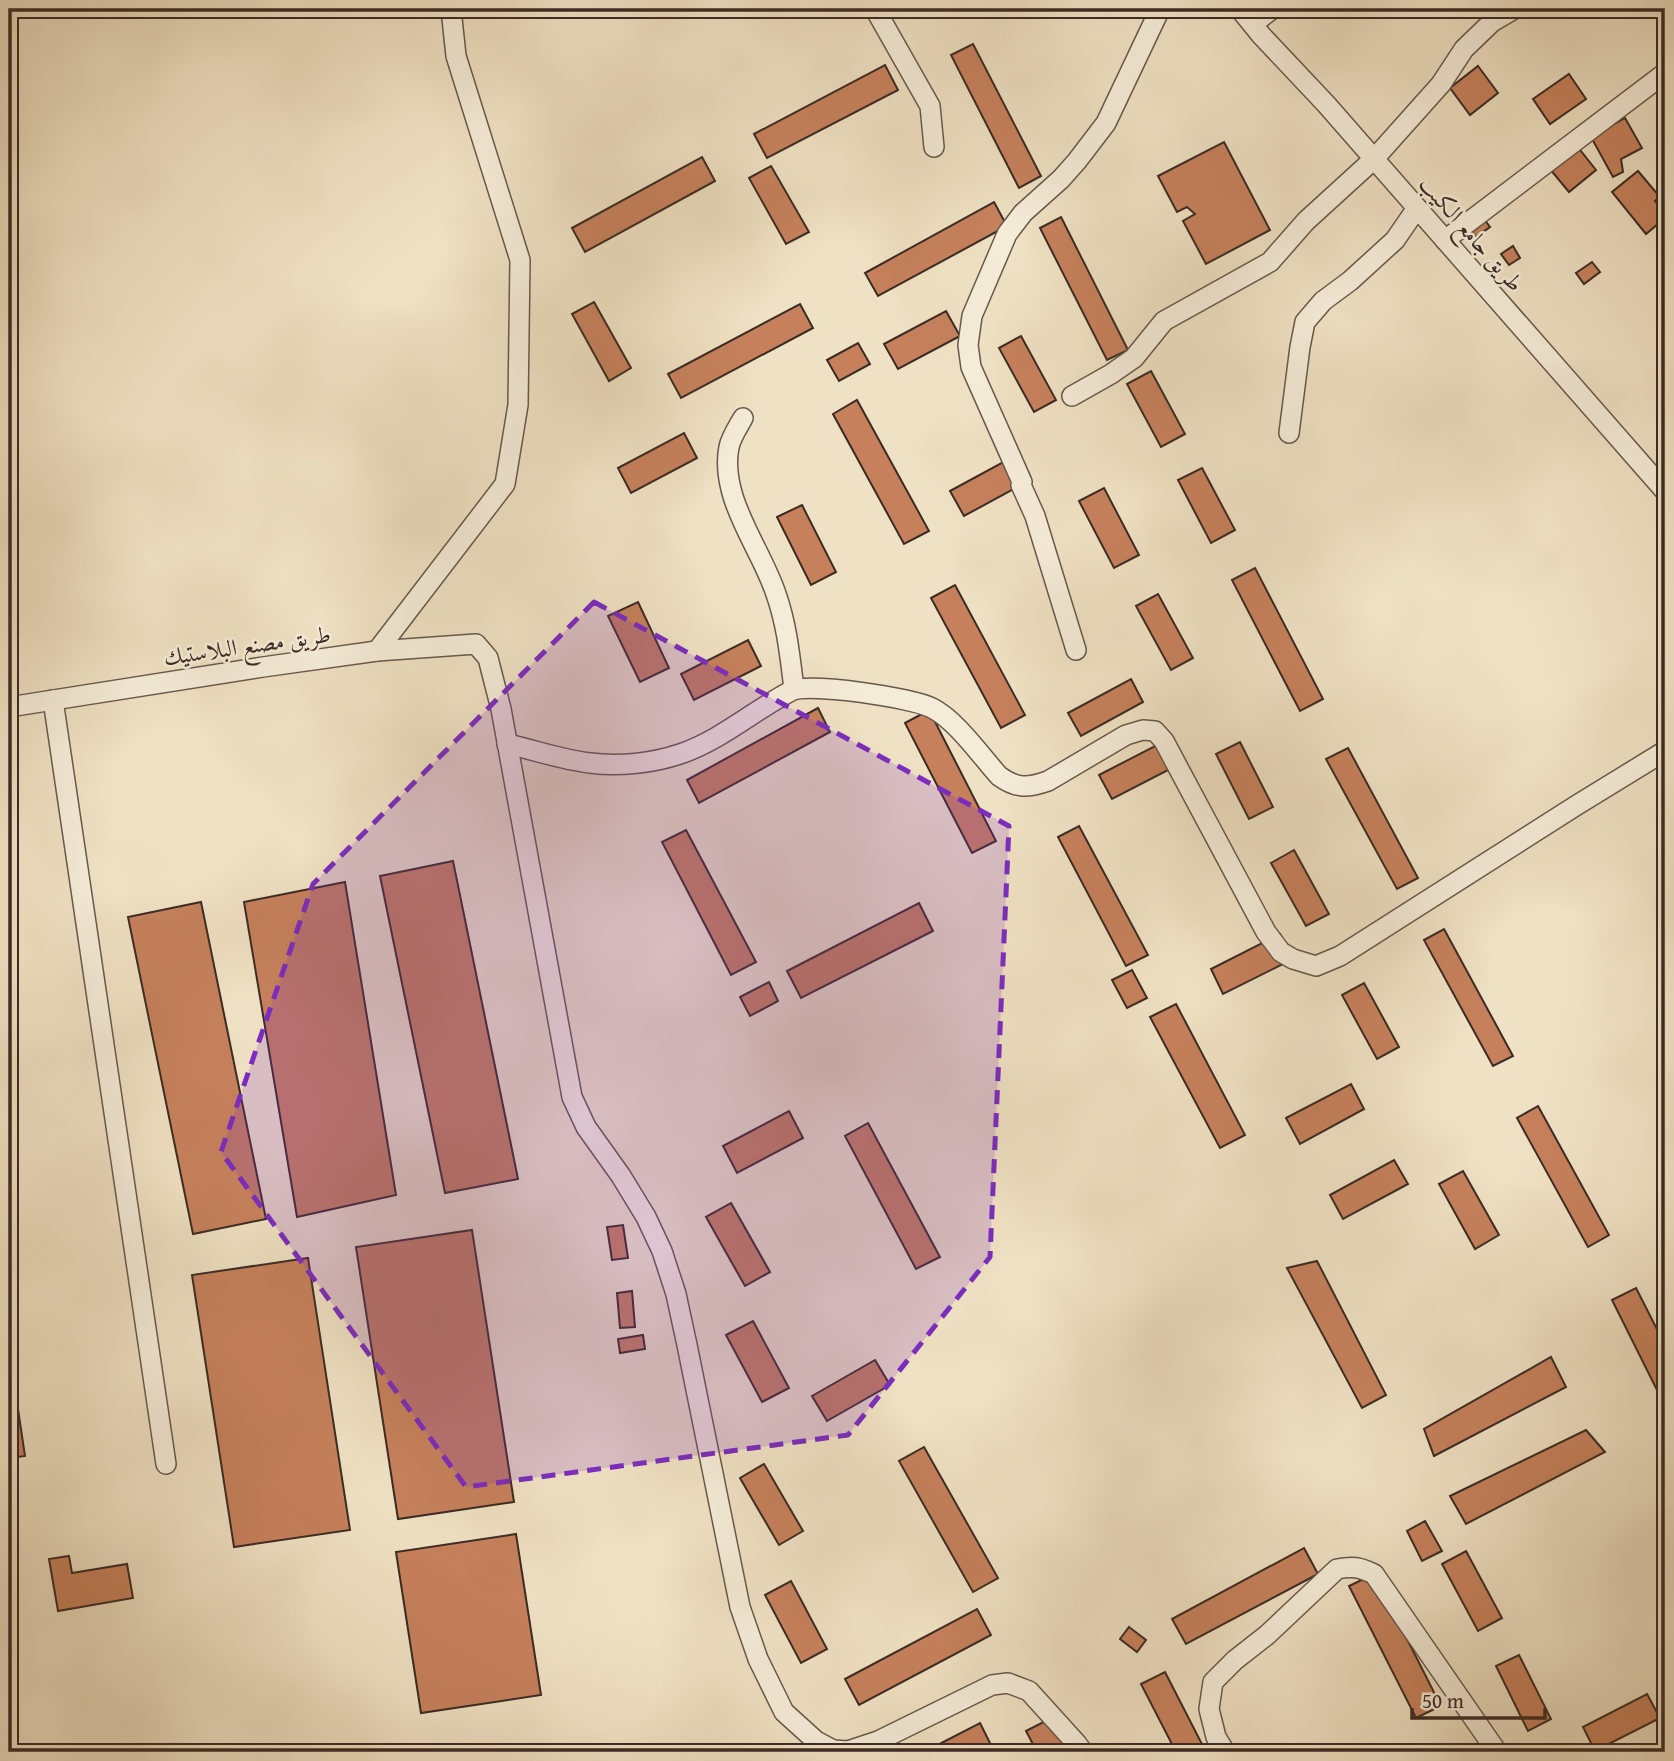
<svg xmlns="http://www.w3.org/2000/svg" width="1674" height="1761" font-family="'Gentium Book Plus',Amiri,serif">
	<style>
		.building { fill: #c6815c; stroke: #3b2b25; stroke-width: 2 }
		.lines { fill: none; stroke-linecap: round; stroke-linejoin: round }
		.street-casing { stroke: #68584c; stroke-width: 22 }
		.street { stroke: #f5ecd8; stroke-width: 19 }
		.marked { fill: #7b2cbf; fill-opacity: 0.2; stroke: #7b2cbf; stroke-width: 5; stroke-dasharray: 14 9; stroke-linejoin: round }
		.labels { text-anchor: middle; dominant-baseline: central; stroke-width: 5; stroke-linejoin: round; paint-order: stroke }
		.street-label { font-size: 23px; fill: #3b2b25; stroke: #f5ecd8 }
	</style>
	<rect width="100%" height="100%" fill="#efe1c3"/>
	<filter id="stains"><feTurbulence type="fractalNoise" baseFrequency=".00286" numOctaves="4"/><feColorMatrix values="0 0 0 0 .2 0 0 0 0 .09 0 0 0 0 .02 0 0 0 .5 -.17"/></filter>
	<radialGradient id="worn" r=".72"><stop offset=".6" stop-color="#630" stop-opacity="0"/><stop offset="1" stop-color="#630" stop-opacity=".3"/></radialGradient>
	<g class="building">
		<polygon points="973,44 1041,176 1019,188 951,55"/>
		<polygon points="885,65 898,90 767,158 754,134"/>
		<polygon points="1478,66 1498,93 1470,115 1450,88"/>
		<polygon points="1569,74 1586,99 1550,124 1533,99"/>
		<polygon points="1625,118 1642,148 1621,159 1623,172 1613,177 1591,137"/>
		<polygon points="1224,142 1270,230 1206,264 1183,221 1195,214 1187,207 1177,212 1158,176"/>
		<polygon points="1577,146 1596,170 1569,192 1549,168"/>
		<polygon points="702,157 715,181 585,252 572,228"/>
		<polygon points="771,166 809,232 786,244 749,178"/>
		<polygon points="1638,171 1660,197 1655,201 1665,213 1665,218 1646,234 1612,192"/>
		<polygon points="994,202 1007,226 878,296 865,273"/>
		<polygon points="1061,217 1128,350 1107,360 1040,228"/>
		<polygon points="1484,219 1490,227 1476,237 1470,229"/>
		<polygon points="1513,246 1520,258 1509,265 1501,254"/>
		<polygon points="1592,262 1600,272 1584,284 1576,273"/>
		<polygon points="594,302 631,368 609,381 572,314"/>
		<polygon points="800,304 813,328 681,398 668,374"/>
		<polygon points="946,311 960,336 898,369 884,344"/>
		<polygon points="1021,336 1056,400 1034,412 999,348"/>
		<polygon points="858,343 870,364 839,381 827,360"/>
		<polygon points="1151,371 1185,434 1161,447 1127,384"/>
		<polygon points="857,400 929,531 904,544 833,414"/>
		<polygon points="684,433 697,458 631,493 618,468"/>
		<polygon points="1007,460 1021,485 964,516 950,491"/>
		<polygon points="1202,468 1235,530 1211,543 1178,480"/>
		<polygon points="1104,488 1139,555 1114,568 1079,501"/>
		<polygon points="802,505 836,572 811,585 777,517"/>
		<polygon points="1255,568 1323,699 1300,711 1232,580"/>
		<polygon points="955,585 1025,715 1001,728 931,598"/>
		<polygon points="1158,594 1193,658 1171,670 1136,606"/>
		<polygon points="638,602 669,668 640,682 608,616"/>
		<polygon points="748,640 761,666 694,700 681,674"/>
		<polygon points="1131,679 1143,702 1081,736 1068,713"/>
		<polygon points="818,708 830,732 699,803 687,780"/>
		<polygon points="929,710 996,841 972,853 905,723"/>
		<polygon points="1240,742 1273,807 1249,819 1216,754"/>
		<polygon points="1157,745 1170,769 1112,799 1099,775"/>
		<polygon points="1348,748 1418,878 1397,889 1326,759"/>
		<polygon points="1079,826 1148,955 1126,966 1058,837"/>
		<polygon points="686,830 756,962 731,975 662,842"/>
		<polygon points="1294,850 1329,914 1306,926 1271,863"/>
		<polygon points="453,861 518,1179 445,1193 380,876"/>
		<polygon points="345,882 396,1195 297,1217 244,902"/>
		<polygon points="201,902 266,1219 193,1234 128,917"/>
		<polygon points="919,903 933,931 801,998 787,971"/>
		<polygon points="1444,929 1513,1056 1493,1066 1424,940"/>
		<polygon points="1280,934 1293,959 1223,994 1211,969"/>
		<polygon points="1132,970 1147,998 1127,1008 1112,980"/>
		<polygon points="769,982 778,1001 750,1016 740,997"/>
		<polygon points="1364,983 1399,1047 1377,1059 1342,995"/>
		<polygon points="1176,1004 1245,1135 1220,1148 1150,1017"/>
		<polygon points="1351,1084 1364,1109 1300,1144 1286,1118"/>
		<polygon points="1538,1106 1609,1235 1588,1247 1517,1118"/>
		<polygon points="789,1111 803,1138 737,1173 723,1146"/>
		<polygon points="868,1123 940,1257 916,1269 845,1136"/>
		<polygon points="1394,1160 1408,1184 1343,1219 1330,1195"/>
		<polygon points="1463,1171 1499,1235 1475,1249 1439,1184"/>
		<polygon points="731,1203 770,1272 745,1286 706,1217"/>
		<polygon points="623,1225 628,1258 612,1260 607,1227"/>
		<polygon points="472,1230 514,1502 398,1519 356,1247"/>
		<polygon points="308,1258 350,1530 234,1547 192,1275"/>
		<polygon points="1317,1261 1386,1395 1362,1408 1287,1268"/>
		<polygon points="1636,1288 1665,1345 1665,1406 1612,1300"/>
		<polygon points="632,1291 635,1327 620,1328 617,1293"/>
		<polygon points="753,1321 789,1388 762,1402 726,1335"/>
		<polygon points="643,1335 645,1349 620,1353 618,1339"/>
		<polygon points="9,1349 25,1456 9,1458"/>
		<polygon points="1551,1357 1566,1387 1434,1456 1424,1429"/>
		<polygon points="875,1360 890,1385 827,1421 812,1396"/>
		<polygon points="1586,1430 1605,1452 1466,1524 1450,1496"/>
		<polygon points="924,1447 998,1578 973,1592 899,1461"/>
		<polygon points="764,1464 803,1531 779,1545 740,1478"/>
		<polygon points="1425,1521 1442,1551 1422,1561 1407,1531"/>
		<polygon points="516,1534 541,1695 421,1713 396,1552"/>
		<polygon points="1304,1548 1318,1574 1186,1644 1172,1619"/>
		<polygon points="1466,1551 1502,1618 1478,1631 1442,1564"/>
		<polygon points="69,1556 72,1573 127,1564 133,1598 58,1611 49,1559"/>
		<polygon points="1374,1574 1441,1706 1416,1718 1349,1586"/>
		<polygon points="791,1581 827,1649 801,1663 765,1595"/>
		<polygon points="977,1609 991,1635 859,1705 845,1679"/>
		<polygon points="1129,1627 1146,1640 1137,1652 1120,1639"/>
		<polygon points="1519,1655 1551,1719 1528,1731 1496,1666"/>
		<polygon points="1165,1672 1206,1752 1176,1752 1141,1684"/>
		<polygon points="1647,1694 1660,1718 1595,1751 1583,1727"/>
		<polygon points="1053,1717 1071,1752 1037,1752 1026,1731"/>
		<polygon points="980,1723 992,1747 982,1752 924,1752"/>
	</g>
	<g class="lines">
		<g class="street-casing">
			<g id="street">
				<polyline points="875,9 930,106 934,147"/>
				<polyline points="1240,9 1261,35 1326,104 1665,491"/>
				<polyline points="1253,24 1272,9"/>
				<polyline points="1445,240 1665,73"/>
				<polyline points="1072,396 1111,374 1134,358 1164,321 1270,262 1306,221 1374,159 1441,84 1464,49 1492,22 1514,9"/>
				<path d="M743,418c-5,9 -12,19 -14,29 -10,51 32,101 47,147 11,31 14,63 18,95"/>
				<polyline points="1289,433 1300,347 1305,322 1323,301 1350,281 1395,240 1417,208"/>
				<polyline points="1076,650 1035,516 1021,485 1022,482 971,367 968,345 972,316 1007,234 1023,213 1061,179 1077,161 1106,123 1160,9"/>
				<polyline points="377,651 505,484 518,405 520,260 456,56 451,9"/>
				<polyline points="53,700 166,1464"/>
				<polyline points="9,707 263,667 377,651 476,644 488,658 501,709 572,1097 586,1127 621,1176 646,1217 662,1251 676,1294 687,1345 740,1607 758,1659 784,1712 816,1741 833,1750 848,1751 878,1741 992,1685 1008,1683 1029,1691 1077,1744 1083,1752"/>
				<path d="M507,744c28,6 55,16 83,19 29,4 63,0 90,-9 41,-14 73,-43 111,-63 18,-9 122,7 141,17 24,12 49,48 67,68 18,13 29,12 49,5l78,-46 17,-5 12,1 9,10 9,17 93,174 15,20 12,7 23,7 24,-10 237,-151 88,-54"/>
				<path d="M1225,1752l-9,-15 -7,-28 4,-27 22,-22 32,-25 70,-66c16,-3 22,-2 37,5l123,178"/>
			</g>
		</g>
		<use href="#street" class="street"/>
	</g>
	<path class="marked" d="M594,602l415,224 -19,431 -142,178 -382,52 -245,-335 92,-268z"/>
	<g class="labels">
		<g class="street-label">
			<text transform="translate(1472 233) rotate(49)">طريق جامع الكيب</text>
			<text transform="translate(247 645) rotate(-8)">طريق مصنع البلاستيك</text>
		</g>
	</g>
	<rect width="1674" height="1761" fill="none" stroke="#efe1c3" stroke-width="35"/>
	<rect x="10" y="10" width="1653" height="1740" fill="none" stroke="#3b2b25" stroke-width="3.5"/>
	<rect x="18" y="18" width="1639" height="1726" fill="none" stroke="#3b2b25" stroke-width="2"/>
	<path d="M1412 1708v10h133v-10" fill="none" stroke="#3b2b25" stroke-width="3.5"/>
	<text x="1422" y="1708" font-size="21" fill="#3b2b25" stroke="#f5ecd8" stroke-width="5" paint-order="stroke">50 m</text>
	<rect width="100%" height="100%" filter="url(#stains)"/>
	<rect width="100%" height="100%" fill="url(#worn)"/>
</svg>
